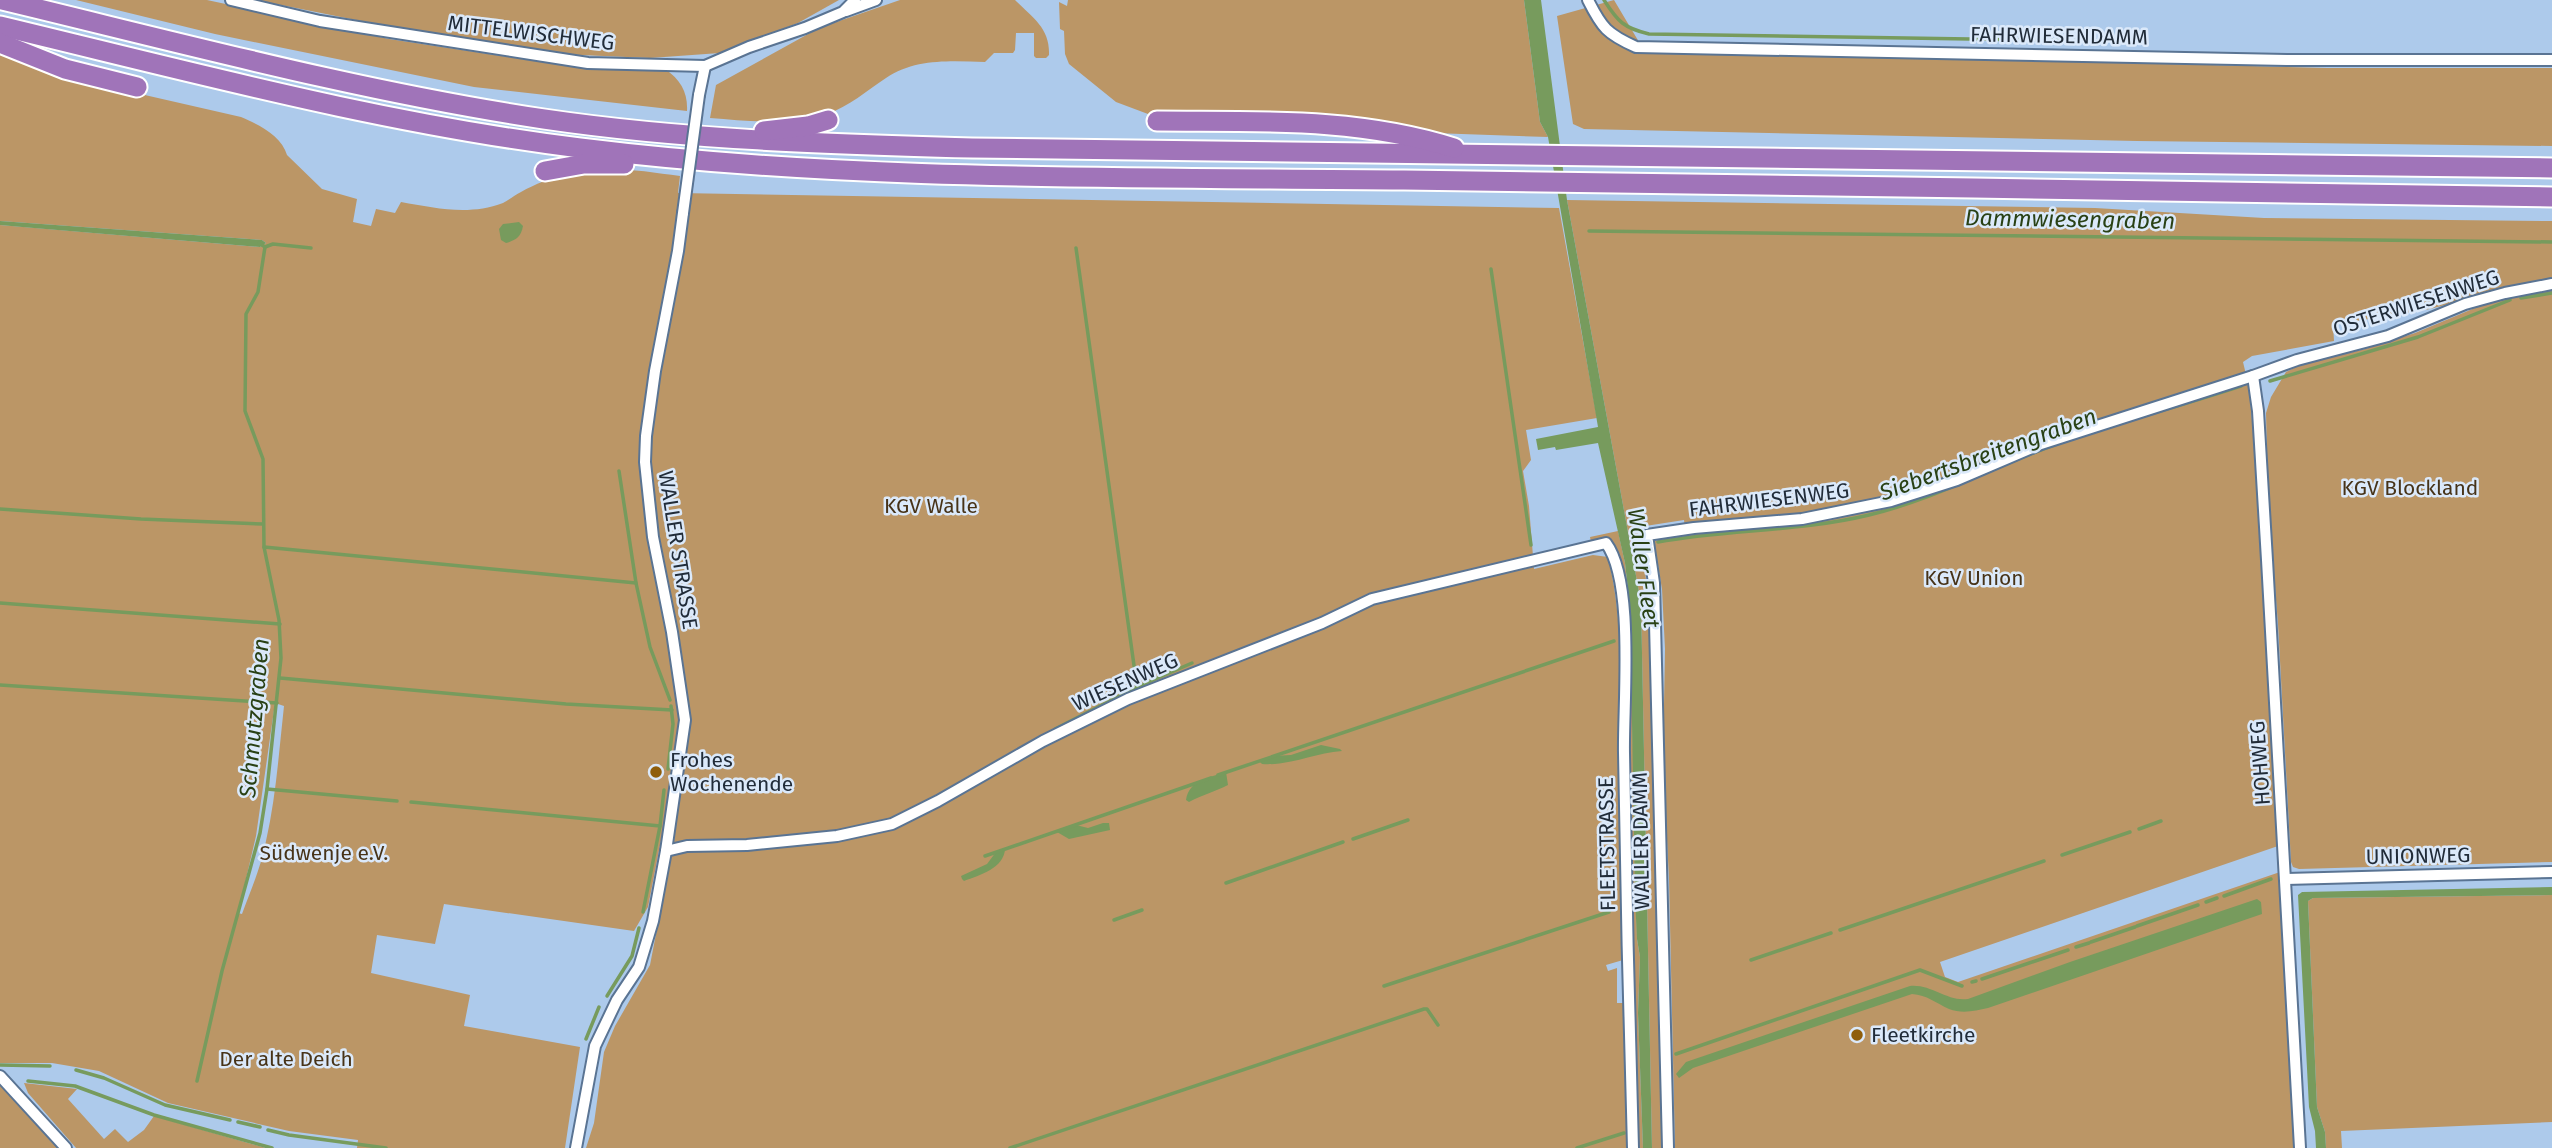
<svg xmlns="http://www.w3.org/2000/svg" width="2552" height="1148" font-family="'Fira Sans',sans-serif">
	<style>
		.green { fill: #bb9666; fill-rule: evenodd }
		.water { fill: #779b5d }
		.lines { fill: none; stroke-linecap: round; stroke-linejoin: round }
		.stream { stroke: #779b5d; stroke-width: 3.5 }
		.minor-casing { stroke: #5a7493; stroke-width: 14 }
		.motorway-casing { stroke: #fff; stroke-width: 23 }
		.minor { stroke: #fff; stroke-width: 10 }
		.motorway { stroke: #a074b9; stroke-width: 19 }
		.minor-bridge-casing { stroke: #5a7493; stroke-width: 14; stroke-linecap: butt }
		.minor-bridge { stroke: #fff; stroke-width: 10 }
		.poi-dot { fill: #8f5e0b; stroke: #dbe9fa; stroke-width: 2.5 }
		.labels { text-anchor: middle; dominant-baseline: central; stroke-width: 5; stroke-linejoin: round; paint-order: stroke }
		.street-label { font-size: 21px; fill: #212c39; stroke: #dbe9fa }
		.park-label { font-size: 21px; fill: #473318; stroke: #dbe9fa }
		.poi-label { font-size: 21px; fill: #212c39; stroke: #dbe9fa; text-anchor: start }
		.water-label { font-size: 23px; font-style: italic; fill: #294115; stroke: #dbe9fa }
	</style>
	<rect width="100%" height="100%" fill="#adcaeb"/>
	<g class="green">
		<path d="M76,0h131l182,39 192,29 84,1c16,11 23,24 22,42l-213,-24 -259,-53z"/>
		<polygon points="256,0 839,0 798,23 720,53 650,58 557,54 356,20"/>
		<path d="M900,0h115c18,18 35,28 34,55l-3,3h-10l-2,-2v-23h-18l-1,17 -2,3h-19l-9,9c-33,-1 -70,-4 -99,16 -20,13 -36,28 -59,36 -38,12 -78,7 -117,4l6,-33 103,-57z"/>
		<polygon points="1068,0 1524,0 1540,122 1548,137 1433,133 1284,115 1148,114 1116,102 1069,64 1065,54 1064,31 1060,29 1059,2 1067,6"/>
		<polygon points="1614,0 1639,42 2096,50 2097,62 2327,68 2552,68 2552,146 2137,141 1584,129 1573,124 1557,16"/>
		<path d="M0,52l136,41 105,24c17,7 41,19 46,38l35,34 35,10 -4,23 18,4 5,-17 19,4 6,-11c34,6 68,14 102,1 6,-3 12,-8 18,-11 14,-8 30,-14 46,-18 36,-10 76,-3 113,2l-2,17 881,15 38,210 -71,12 5,30 -8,11 6,35 5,63 59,-14 15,2c18,73 11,146 11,220 -1,61 2,122 4,183l-17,5 2,6 9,-3v35h7l3,145h-1041l8,-25 10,-71 11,-26 35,-61 25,-129 -12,-6 -15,77 -14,24 -190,-27 -9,40 -58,-9 -6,38 99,22 -6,31 116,21 -15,101h-208l1,-8 -69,-9 -121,-28 -69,-32 -47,-8h-52v-838l260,22 6,-4 -4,-3 -262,-19zM275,703l9,3c-5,45 -8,91 -18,135 -5,26 -15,49 -24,73l-4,-1 18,-77z"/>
		<polygon points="1567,200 2095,208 2264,218 2552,221 2552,280 2523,284 2430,309 2333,325 2334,341 2252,356 2243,362 2249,387 2253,432 2278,846 1940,962 1945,977 1958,982 2280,872 2294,1148 1675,1148 1669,879 1663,761 1665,649 1662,589 1654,541 1686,536 1684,520 1639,527 1649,602 1662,1148 1652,1148 1641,603"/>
		<polygon points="2552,290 2552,862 2299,869 2293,867 2291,862 2278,624 2268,500 2266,413 2271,397 2286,372 2300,365 2365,349 2415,333 2482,305 2527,293"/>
		<polygon points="1618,531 1625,563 1630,607 1637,939 1640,957 1638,1013 1643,1148 1638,1148 1618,556 1591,542 1590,537"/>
		<polygon points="2552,895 2552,1122 2341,1131 2342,1148 2326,1148 2325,1132 2317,1107 2308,901 2313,898"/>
		<polygon points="24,1083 77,1089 68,1099 104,1139 115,1129 128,1142 144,1130 154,1116 266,1148 76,1148 28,1093"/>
		<polygon points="0,1085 11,1093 59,1148 0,1148"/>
	</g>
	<g class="water">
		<polygon points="1524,0 1541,0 1567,200 1641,603 1652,1148 1643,1148 1638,1013 1640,957 1637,939 1635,897 1630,607 1625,563 1598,443 1556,450 1555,447 1538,450 1536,439 1598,427 1548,137 1540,122"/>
		<polygon points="0,221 262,240 266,243 260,247 22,227 0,225"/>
		<path d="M519,222l4,4c-2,11 -7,14 -17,17l-5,-3 -2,-11 4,-5z"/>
		<path d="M1321,745l19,4 2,2c-28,2 -52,15 -80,13l-3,-3 14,-5 18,-1z"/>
		<path d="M1226,772l2,13c-12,6 -26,10 -39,17l-3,-2c3,-20 23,-22 40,-28z"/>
		<polygon points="1103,823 1109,823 1110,830 1069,839 1057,832 1076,825 1088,828"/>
		<path d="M1005,849c-1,19 -25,26 -41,32l-2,-2 -1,-3 26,-12 9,-12z"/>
		<polygon points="2552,887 2552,895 2313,898 2308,901 2317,1107 2325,1132 2326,1148 2316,1148 2315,1131 2309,1107 2298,895 2302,892"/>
		<path d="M2257,899l4,3 1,12 -274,94c-13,3 -26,6 -39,1 -13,-6 -22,-14 -37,-15l-219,74 -14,10 -3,-4 10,-12 224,-76c22,-2 37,16 58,13l102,-37z"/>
	</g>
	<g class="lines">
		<g class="stream">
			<path d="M1604,0c14,22 20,28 45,34l454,7"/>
			<polyline points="1589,231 2552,242"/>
			<polyline points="265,247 273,244 311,248"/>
			<polyline points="1076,248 1137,687"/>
			<polyline points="1491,269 1531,545"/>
			<polyline points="2521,298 2552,293"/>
			<polyline points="2270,381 2418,337 2510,300"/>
			<polyline points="619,471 636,583 650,647 670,700"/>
			<polyline points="0,509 141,519 263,524"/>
			<path d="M1658,542c70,-13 141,-10 211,-27 59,-14 113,-42 169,-64 66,-25 136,-43 203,-65"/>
			<polyline points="264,547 636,583"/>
			<polyline points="0,603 280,624"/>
			<polyline points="280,678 566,704 672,710"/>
			<polyline points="0,685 277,703"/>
			<polyline points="1055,729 1137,687 1192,663"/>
			<polyline points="668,769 673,724 671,706"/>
			<polyline points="1218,775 1614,641"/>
			<polyline points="267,789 397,801"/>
			<polyline points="411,802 660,826"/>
			<polyline points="2139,829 2161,821"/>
			<polyline points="1353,839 1408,820"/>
			<polyline points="2062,855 2130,832"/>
			<polyline points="985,856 1211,778"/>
			<polyline points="1226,883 1343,842"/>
			<polyline points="2224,896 2271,879"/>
			<polyline points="2206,902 2217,898"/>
			<polyline points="643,912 660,826 664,790"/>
			<polyline points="1114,920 1142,910"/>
			<polyline points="2137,926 2198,905"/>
			<polyline points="1840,930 2044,861"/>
			<polyline points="2091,942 2135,927"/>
			<polyline points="2076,947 2089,943"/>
			<polyline points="1751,960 1831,933"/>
			<polyline points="1982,979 2068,950"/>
			<polyline points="1972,982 1976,981"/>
			<polyline points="1384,986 1609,912"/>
			<polyline points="607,996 632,956 639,928"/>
			<polyline points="586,1039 599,1007"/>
			<polyline points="1676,1054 1920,970 1962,986"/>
			<polyline points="0,1065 50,1066"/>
			<polyline points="76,1070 104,1078 165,1105 230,1120"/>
			<polyline points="28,1081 75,1086 154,1115 272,1148"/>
			<polyline points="197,1081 222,971 260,833 267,789 281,658 279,620 264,547 263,459 245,411 246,314 258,292 265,247 259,243"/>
			<polyline points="238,1122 260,1127"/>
			<polyline points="268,1130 289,1135 386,1148"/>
			<polyline points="1010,1148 1424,1009 1427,1009 1438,1025"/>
			<polyline points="1577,1148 1624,1133"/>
		</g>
		<g class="minor-casing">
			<g id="minor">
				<polyline points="231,0 320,21 588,63 705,66 749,47 805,28 843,12 855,0"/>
				<path d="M1588,0c14,28 19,34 48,47l651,13h265"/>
				<polyline points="846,11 876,0"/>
				<polyline points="699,95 705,66"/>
				<polyline points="2253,376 2258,411 2267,560 2300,1148"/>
				<path d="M666,851l21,-5 60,-1 90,-9 55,-12 46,-23 105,-60 85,-42 194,-76 50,-24 234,-56c29,39 17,160 18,210 2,132 5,263 9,395"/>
				<polyline points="2286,879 2552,872"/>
				<polyline points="0,1076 66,1148"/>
				<polyline points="576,1148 595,1046 617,1000 639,967 653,921 666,851 685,720 672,632 653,537 645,462 646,436 655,371 678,251 683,213"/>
				<polyline points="1668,1148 1654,583 1647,535 1694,528 1802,519 1891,501 1957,480 2041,444 2253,376 2297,360 2388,336 2465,304 2505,293 2552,284"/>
			</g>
		</g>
		<g class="motorway-casing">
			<g id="motorway">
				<path d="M2,0c179,43 361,92 542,119 142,21 285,25 428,29l1580,20"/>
				<path d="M0,26c192,46 384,98 580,122 273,34 550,29 824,32 383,5 765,11 1148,17"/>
				<polyline points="0,43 65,69 137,87"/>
				<path d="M1157,121c100,1 200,-4 297,27"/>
				<polyline points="764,131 808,126 828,120"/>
				<polyline points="545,171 584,164 624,164"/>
			</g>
		</g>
		<use href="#minor" class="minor"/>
		<use href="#motorway" class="motorway"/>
		<g class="minor-bridge-casing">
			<polyline id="minor-bridge" points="683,213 699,95"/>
		</g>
		<use href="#minor-bridge" class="minor-bridge"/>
	</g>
	<g class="poi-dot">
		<circle cx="656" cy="772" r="7"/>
		<circle cx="1857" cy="1035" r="7"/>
	</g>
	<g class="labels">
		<g class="street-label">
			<text transform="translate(531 33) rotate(7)">MITTELWISCHWEG</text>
			<text transform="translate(2059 36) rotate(1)">FAHRWIESENDAMM</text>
			<text transform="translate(2416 303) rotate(-18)">OSTERWIESENWEG</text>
			<text transform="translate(1769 500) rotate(-7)">FAHRWIESENWEG</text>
			<text transform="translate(678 550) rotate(81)">WALLER STRASSE</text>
			<text transform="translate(1125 682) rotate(-24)">WIESENWEG</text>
			<text transform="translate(2260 763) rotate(-94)">HOHWEG</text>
			<text transform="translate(1641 841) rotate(-91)">WALLER DAMM</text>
			<text transform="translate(1607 844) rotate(-91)">FLEETSTRASSE</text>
			<text transform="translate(2418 856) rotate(-1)">UNIONWEG</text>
		</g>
		<g class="park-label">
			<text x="2410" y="488">KGV Blockland</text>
			<text x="931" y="506">KGV Walle</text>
			<text x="1974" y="578">KGV Union</text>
			<text x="324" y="853">Südwenje e.V.</text>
			<text x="286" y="1059">Der alte Deich</text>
		</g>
		<g class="poi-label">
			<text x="670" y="760">Frohes<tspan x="670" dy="24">Wochenende</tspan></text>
			<text x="1871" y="1035">Fleetkirche</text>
		</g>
		<g class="water-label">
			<text transform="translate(2070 219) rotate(1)">Dammwiesengraben</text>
			<text transform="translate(1988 454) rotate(-20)">Siebertsbreitengraben</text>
			<text transform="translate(1644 568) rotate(82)">Waller Fleet</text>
			<text transform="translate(254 718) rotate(-85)">Schmutzgraben</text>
		</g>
	</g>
</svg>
